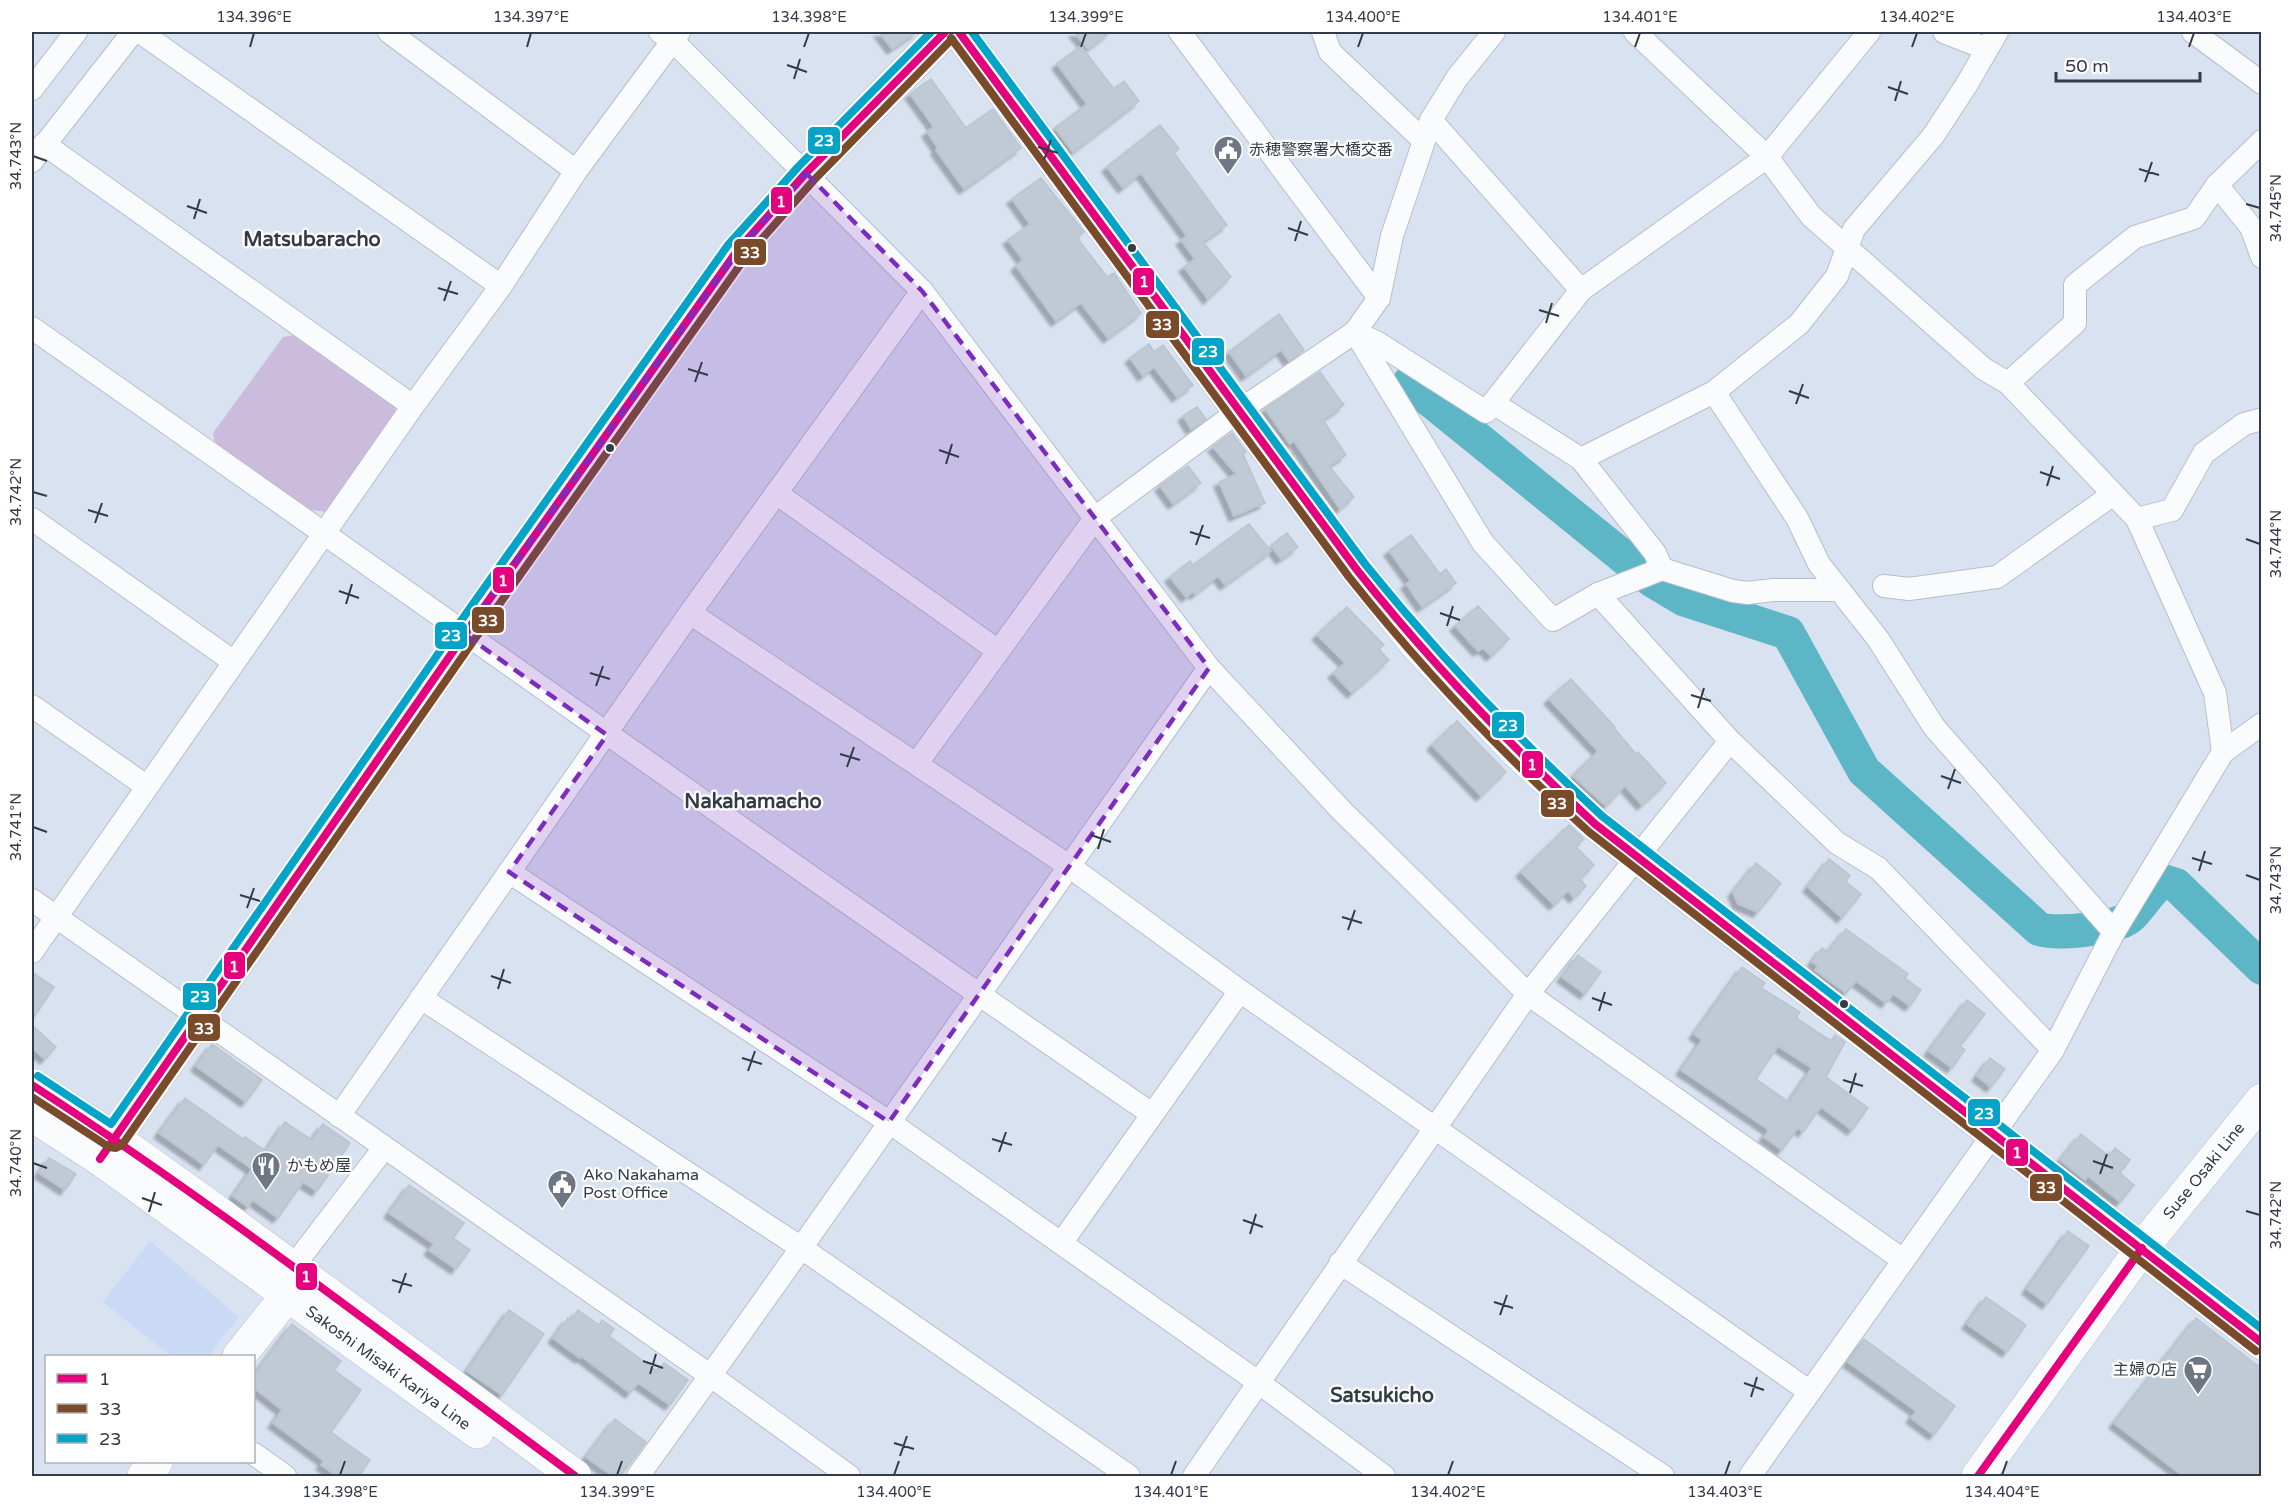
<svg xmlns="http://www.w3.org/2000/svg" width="2293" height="1508" font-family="'Varela Round','Noto Sans JP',sans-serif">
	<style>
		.built { fill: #cadaf6 }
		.green { fill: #cbbcdd }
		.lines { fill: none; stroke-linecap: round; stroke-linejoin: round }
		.river { stroke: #5db6c5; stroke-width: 34 }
		.building { fill: #bfcad5; stroke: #bac4ce; stroke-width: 1.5; fill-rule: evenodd; filter: url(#shadow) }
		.street-casing { stroke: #b7beca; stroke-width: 24 }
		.secondary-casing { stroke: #b7beca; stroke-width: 34 }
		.primary-casing { stroke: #b7beca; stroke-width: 34 }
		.street { stroke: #f9fbfd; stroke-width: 22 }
		.secondary { stroke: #f9fbfd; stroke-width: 33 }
		.primary { stroke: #f9fbfd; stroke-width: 33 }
		.bus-1-casing { stroke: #fff; stroke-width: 12 }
		.bus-2-casing { stroke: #fff; stroke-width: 12 }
		.bus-3-casing { stroke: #fff; stroke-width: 12 }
		.bus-1 { stroke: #e5007d; stroke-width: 8 }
		.bus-2 { stroke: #7a4b2a; stroke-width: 8 }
		.bus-3 { stroke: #03a4c7; stroke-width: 8 }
		.marked { fill: #7b2cbf; fill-opacity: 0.2; stroke: #7b2cbf; stroke-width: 4.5; stroke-dasharray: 12 8; stroke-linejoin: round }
		.ticks { fill: none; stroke: #343b48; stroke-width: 2 }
		.bus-dot { fill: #343b48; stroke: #fff; stroke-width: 2 }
		.labels { text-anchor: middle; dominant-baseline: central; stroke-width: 4.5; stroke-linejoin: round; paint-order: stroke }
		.poi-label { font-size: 16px; fill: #343b48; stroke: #fff; text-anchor: start }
		.street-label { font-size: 16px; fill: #343b48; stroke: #fff }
		.quarter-label { font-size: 20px; font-weight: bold; fill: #343b48; stroke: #fff }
		.line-badge { stroke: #fff; stroke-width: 2 }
		.badge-label { font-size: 16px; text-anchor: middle; font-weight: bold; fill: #fff }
		.neatline { fill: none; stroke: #343b48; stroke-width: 2 }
		.ticks-label { font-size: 15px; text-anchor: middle; fill: #343b48 }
	</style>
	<defs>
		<filter id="shadow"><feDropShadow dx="-5" dy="5" stdDeviation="1.5" flood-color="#0004"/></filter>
	</defs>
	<rect width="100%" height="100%" fill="#d9e2f0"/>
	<polygon class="built" points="150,1241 239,1317 208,1356 171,1356 103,1302"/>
	<polygon class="green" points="295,335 395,403 395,411 326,512 312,510 216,448 213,433 283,337"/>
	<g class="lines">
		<path class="river" d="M1409,383l244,198 30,18 105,34 76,138 175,158c17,6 79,0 92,-13 12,-12 18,-25 32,-35l13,4 86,83"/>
	</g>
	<g class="building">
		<polygon points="879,32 917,32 892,49"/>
		<polygon points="1074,32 1110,32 1088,49"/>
		<polygon points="1081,46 1114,89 1124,81 1139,101 1073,152 1055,128 1087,104 1057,64"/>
		<polygon points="931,79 966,128 993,109 1021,148 964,189 936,150 938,148 927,132 934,127 910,94"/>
		<polygon points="1160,125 1179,149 1174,153 1227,225 1203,242 1231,277 1208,299 1184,267 1195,259 1181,240 1187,236 1141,173 1123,188 1107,167"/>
		<polygon points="1041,178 1084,232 1078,237 1081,243 1107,277 1114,273 1141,313 1108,338 1081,303 1056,321 1016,266 1023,260 1008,240 1030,224 1012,199"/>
		<polygon points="1279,314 1304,350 1289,361 1281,350 1246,376 1229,352"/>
		<polygon points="1149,344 1154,352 1163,345 1193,385 1177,397 1154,367 1143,376 1130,358"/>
		<polygon points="1320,372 1344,405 1323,420 1346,455 1329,466 1354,497 1340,509 1294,441 1290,444 1265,409"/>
		<polygon points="1197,407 1206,419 1191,429 1183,416"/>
		<polygon points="1232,433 1246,452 1243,454 1265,503 1234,516 1219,482 1236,474 1213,447"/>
		<polygon points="1188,466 1201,483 1173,504 1160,486"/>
		<polygon points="1249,524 1271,551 1225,585 1218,576 1195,594 1193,592 1186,597 1170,577 1190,561 1193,565"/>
		<polygon points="1287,533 1298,547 1281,559 1271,546"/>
		<polygon points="1411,535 1440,574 1446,569 1456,583 1422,607 1406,584 1411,581 1389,551"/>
		<polygon points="1478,606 1509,639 1491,656 1483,648 1478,651 1455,626"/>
		<polygon points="1347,607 1384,645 1379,649 1389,660 1352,693 1333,673 1345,663 1317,635"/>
		<polygon points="1571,679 1615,727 1614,728 1636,754 1638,752 1666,783 1642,805 1625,786 1606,806 1573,776 1598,751 1549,699"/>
		<polygon points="1457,721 1506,772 1481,796 1432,745"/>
		<polygon points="1569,825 1584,839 1576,847 1594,865 1580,879 1586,886 1574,898 1568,891 1554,905 1521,872"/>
		<polygon points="1829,859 1850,875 1846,882 1861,894 1842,918 1808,887"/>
		<polygon points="1756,863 1781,883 1758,912 1738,904 1733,892"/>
		<polygon points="1846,929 1908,974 1905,978 1921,990 1910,1006 1893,994 1886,1003 1856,981 1846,993 1815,970 1818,966 1812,962 1822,948 1828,952"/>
		<polygon points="1578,955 1601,972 1585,994 1562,977"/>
		<path d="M1742,967l23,16 -4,5 39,24 -4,6 35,23 4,-6 10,7 -19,35 42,31 -16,22 -31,-23 -18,25 -5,-4 -16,22 -18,-13 5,-7 -88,-60 21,-30 -8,-6zM1778,1046l34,22 -23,34 -33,-23z"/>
		<polygon points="32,972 54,987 32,1020"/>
		<polygon points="1967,1000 1985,1014 1960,1046 1965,1050 1952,1068 1929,1051"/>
		<polygon points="32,1025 56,1047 45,1059 32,1048"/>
		<polygon points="212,1044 262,1080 246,1102 196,1066"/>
		<polygon points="1990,1058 2005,1069 1991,1087 1977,1076"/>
		<polygon points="185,1098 243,1139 245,1137 266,1151 285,1122 312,1140 323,1124 350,1143 317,1191 303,1182 278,1218 253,1200 248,1207 233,1196 252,1169 218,1145 204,1165 159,1133"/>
		<polygon points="2081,1134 2109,1156 2115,1148 2130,1160 2120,1173 2134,1185 2120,1202 2088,1176 2085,1180 2060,1160"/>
		<polygon points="49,1158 76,1174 65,1190 39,1173"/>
		<polygon points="409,1185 464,1223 453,1238 470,1250 456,1269 429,1250 434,1244 389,1213"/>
		<polygon points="2068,1231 2089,1246 2047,1304 2027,1289"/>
		<polygon points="1986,1297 2026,1325 2007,1352 1967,1324"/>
		<polygon points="509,1310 544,1334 502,1395 467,1371"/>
		<polygon points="578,1310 599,1325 602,1320 614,1329 609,1336 658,1372 664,1363 688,1380 670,1405 638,1383 630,1393 581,1356 580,1358 553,1338 568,1318 571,1320"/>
		<polygon points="2196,1318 2262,1369 2262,1476 2183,1476 2114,1423"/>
		<polygon points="292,1324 341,1361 334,1370 361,1390 331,1432 370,1460 359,1476 337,1476 321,1465 324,1461 273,1423 282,1410 254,1388 254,1375"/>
		<polygon points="1864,1339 1955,1406 1934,1435 1911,1418 1916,1411 1848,1362"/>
		<polygon points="615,1419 646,1442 620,1476 613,1476 586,1457"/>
	</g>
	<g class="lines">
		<g class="street-casing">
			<g id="street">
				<polyline points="140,32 501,286"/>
				<polyline points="389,32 576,171"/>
				<polyline points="660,32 671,39 922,291 1209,668 1341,810 1528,994 1903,1260"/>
				<polyline points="1180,32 1379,298"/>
				<polyline points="1323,32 1330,52 1423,140"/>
				<polyline points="1494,32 1457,78 1431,120 1392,236 1379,298 1355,332 1378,343 1486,412 1581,290 1767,157 1869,32"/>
				<polyline points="1635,32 1767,157 1811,216 1984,369 2008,383 2137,519 2215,693 2223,752"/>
				<polyline points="1944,32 1987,49"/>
				<polyline points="2193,32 2262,83"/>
				<polyline points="32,89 76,32"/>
				<polyline points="1431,120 1581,290"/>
				<polyline points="44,144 413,406"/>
				<polyline points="32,161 133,32"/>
				<polyline points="2217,185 2251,227 2262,257"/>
				<path d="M32,328c373,261 744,528 1120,786"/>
				<polyline points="2008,383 2075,323 2075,285 2135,237 2194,218 2217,185 2262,141"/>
				<polyline points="1714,392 1797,518 1819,564 1878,639 1934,727 2114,932"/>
				<polyline points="1493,403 1581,459 1655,553 1662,569"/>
				<polyline points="1581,459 1714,392 1799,324 1837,276 1854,229 1933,136 1967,84 1997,32"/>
				<polyline points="776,493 997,650"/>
				<polyline points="32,519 234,662"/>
				<polyline points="2137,519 2172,510 2204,453 2244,424 2262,419"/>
				<polyline points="1884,586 1909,589 1997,577 2112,495"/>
				<polyline points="1598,594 1730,741 1837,843 1878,868 2053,1050"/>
				<polyline points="690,613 1069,866 1240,991 1810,1392"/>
				<polyline points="32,706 146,786"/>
				<polyline points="917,763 1096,517 1240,410 1355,332 1483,543 1553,620 1598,594 1662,569 1733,591 1748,593 1773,590 1838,590"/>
				<polyline points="509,872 889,1122 1258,1382 1384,1476"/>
				<polyline points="32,900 711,1376 849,1476"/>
				<polyline points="32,952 413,406 501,286 576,171 679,32"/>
				<polyline points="421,998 803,1249 1129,1476"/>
				<polyline points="339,1116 690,613 922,291"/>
				<polyline points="1062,1242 1240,991"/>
				<polyline points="1340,1263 1663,1476"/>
				<polyline points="292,1268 384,1148"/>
				<polyline points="254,1454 285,1476"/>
				<path d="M638,1476c194,-267 380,-539 571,-808"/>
				<polyline points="1194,1476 1528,994 1730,741"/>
				<polyline points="1750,1476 2053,1050 2114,932 2223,752 2262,724"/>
			</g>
		</g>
		<g class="secondary-casing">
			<g id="secondary">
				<polyline points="959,32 1357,570 1415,643 1473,705 1517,752 1595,824 2262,1343"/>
				<polyline points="100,1159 479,614 737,251 806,173 945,32"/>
				<polyline points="239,1356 287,1296 292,1268"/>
				<polyline points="144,1476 156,1462"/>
				<polyline points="1978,1476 2142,1248 2262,1100"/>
			</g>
		</g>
		<g class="primary-casing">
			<g id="primary">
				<polyline points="32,1085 114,1138 209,1206 575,1476"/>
				<polyline points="32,1115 100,1159 477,1432"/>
			</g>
		</g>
		<use href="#street" class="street"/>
		<use href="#secondary" class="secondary"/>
		<use href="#primary" class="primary"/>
		<g class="bus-1-casing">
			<g id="bus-1">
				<path d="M959,32l398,538c73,92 151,174 238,254l667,519"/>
				<path d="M32,1085c187,121 364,259 543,391"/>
				<polyline points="100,1159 479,614 737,251 806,173 945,32"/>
				<polyline points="1978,1476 2142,1248"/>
			</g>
		</g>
		<g class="bus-2-casing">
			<g id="bus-2">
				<path d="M951,38l398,539c73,92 152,176 240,255l667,519"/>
				<polyline points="32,1097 109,1147 116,1148 122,1145 488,620 745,258 814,180 952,39"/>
			</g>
		</g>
		<g class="bus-3-casing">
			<g id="bus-3">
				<path d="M972,32l393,532c74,92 150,172 237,252l660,513"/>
				<polyline points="38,1076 111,1124 470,608 728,245 799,166 931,32"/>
			</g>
		</g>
		<use href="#bus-1" class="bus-1"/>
		<use href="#bus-2" class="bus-2"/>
		<use href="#bus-3" class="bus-3"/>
	</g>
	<path class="marked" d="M806,173l116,118 287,377 -320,454 -380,-250 98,-137 -143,-101 273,-383z"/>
	<path class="ticks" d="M250,47l4,-14M527,47l4,-14M804,47l5,-14M1081,47l5,-14M1358,47l5,-14M1635,47l5,-14M1912,47l5,-14M2189,47l5,-14M787,65l20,7M794,79l6,-20M1888,87l20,7M1895,101l6,-20M1038,147l20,6M33,156l14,5M1044,160l7,-20M2139,169l20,6M2145,182l7,-20M2246,204l14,4M187,206l20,7M194,219l6,-20M1288,228l20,7M1295,241l6,-20M438,288l20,6M444,301l7,-20M1539,310l20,6M1546,323l6,-20M688,369l20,6M695,382l7,-20M1789,391l20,7M1796,404l7,-20M939,450l20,7M946,464l6,-20M2040,472l20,7M2047,486l6,-20M33,492l14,4M88,510l20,6M95,523l7,-20M1190,532l20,6M2246,539l14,5M1196,545l7,-20M339,591l20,7M346,604l6,-20M1440,613l20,7M1447,626l6,-20M590,673l20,6M596,686l7,-20M1691,695l20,6M1698,708l6,-20M840,754l20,6M847,767l7,-20M1941,776l20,7M1948,789l7,-20M33,827l14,5M1091,835l20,7M1098,849l6,-20M2192,858l20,6M2199,871l6,-20M2246,875l14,5M240,895l20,6M247,908l7,-20M1342,917l20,6M1348,930l7,-20M491,976l20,7M498,989l6,-20M1592,998l20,7M1599,1011l6,-19M742,1058l20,6M748,1071l7,-20M1843,1080l20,6M1850,1093l6,-20M992,1139l20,6M999,1152l7,-20M2093,1161l20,7M33,1163l14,5M2100,1174l7,-20M142,1198l20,7M2246,1211l14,4M149,1212l6,-20M1243,1220l20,7M1250,1234l6,-20M392,1280l20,6M399,1293l7,-20M1494,1302l19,6M1500,1315l7,-20M643,1361l20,7M650,1374l6,-20M1744,1383l20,7M1751,1397l6,-20M894,1443l20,6M900,1456l7,-20M340,1475l5,-14M617,1475l5,-14M894,1475l5,-14M1171,1475l5,-14M1448,1475l5,-14M1725,1475l5,-14M2002,1475l5,-14"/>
	<defs>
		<g id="civic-pin" transform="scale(1.5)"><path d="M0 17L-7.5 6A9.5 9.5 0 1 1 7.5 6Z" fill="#6e7583" stroke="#fff"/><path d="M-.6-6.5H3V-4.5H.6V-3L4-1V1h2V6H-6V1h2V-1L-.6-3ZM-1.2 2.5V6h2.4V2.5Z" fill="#fff"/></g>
		<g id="restaurant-pin" transform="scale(1.5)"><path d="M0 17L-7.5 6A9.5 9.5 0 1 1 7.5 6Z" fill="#6e7583" stroke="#fff"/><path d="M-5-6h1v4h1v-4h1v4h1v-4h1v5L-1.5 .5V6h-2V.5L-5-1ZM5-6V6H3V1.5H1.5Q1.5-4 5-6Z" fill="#fff"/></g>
		<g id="supermarket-pin" transform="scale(1.5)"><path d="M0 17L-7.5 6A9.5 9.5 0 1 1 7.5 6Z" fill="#6e7583" stroke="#fff"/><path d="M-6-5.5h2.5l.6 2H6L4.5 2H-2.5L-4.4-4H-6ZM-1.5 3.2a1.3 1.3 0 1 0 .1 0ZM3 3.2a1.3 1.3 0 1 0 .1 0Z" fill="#fff"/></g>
	</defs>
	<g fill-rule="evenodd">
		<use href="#civic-pin" x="1228" y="150"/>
		<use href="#restaurant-pin" x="266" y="1166"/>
		<use href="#civic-pin" x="562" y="1184"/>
		<use href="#supermarket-pin" x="2198" y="1370"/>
	</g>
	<g class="bus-dot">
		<circle cx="1132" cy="248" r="5"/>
		<circle cx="610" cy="448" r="5"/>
		<circle cx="1844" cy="1004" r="5"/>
	</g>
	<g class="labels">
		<g class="poi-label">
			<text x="1249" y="150">赤穂警察署大橋交番</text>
			<text x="287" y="1166">かもめ屋</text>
			<text x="583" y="1175">Ako Nakahama<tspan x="583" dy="18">Post Office</tspan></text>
			<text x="2177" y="1370" text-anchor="end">主婦の店</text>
		</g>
		<g class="street-label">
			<text transform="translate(2204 1171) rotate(-51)">Suse Osaki Line</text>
			<text transform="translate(388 1368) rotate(36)">Sakoshi Misaki Kariya Line</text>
		</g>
		<g class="quarter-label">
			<text x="312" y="240">Matsubaracho</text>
			<text x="753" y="802">Nakahamacho</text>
			<text x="1382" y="1396">Satsukicho</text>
		</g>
	</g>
	<g class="line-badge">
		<rect x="807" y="126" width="34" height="29" rx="6" fill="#03a4c7"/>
		<rect x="770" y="186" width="23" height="29" rx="6" fill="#e5007d"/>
		<rect x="733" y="238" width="34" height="28" rx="6" fill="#7a4b2a"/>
		<rect x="1132" y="267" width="23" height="29" rx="6" fill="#e5007d"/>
		<rect x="1145" y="310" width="35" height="29" rx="6" fill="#7a4b2a"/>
		<rect x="1191" y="337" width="34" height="29" rx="6" fill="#03a4c7"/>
		<rect x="492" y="566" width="23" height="28" rx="6" fill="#e5007d"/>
		<rect x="471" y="606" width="34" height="28" rx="6" fill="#7a4b2a"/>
		<rect x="434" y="621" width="34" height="29" rx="6" fill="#03a4c7"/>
		<rect x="1491" y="711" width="34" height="28" rx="6" fill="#03a4c7"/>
		<rect x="1521" y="750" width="23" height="29" rx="6" fill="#e5007d"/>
		<rect x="1540" y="789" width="35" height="29" rx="6" fill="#7a4b2a"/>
		<rect x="223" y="951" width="23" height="29" rx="6" fill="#e5007d"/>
		<rect x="182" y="982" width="35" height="29" rx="6" fill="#03a4c7"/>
		<rect x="187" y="1013" width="34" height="29" rx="6" fill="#7a4b2a"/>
		<rect x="1967" y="1098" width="34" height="29" rx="6" fill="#03a4c7"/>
		<rect x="2005" y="1138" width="24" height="29" rx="6" fill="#e5007d"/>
		<rect x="2029" y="1173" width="34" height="29" rx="6" fill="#7a4b2a"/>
		<rect x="295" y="1262" width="23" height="29" rx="6" fill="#e5007d"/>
	</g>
	<g class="badge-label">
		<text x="824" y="146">23</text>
		<text x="781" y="207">1</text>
		<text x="750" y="258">33</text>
		<text x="1144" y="287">1</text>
		<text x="1162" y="330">33</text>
		<text x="1208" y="357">23</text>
		<text x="503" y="586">1</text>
		<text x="488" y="626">33</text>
		<text x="451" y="641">23</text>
		<text x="1508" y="731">23</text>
		<text x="1532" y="770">1</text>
		<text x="1557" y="809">33</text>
		<text x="234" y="972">1</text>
		<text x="200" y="1002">23</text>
		<text x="204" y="1034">33</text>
		<text x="1984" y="1119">23</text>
		<text x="2017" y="1158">1</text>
		<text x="2046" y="1193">33</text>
		<text x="306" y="1282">1</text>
	</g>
	<rect width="2293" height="1508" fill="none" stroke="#ffffff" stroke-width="66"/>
	<rect x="45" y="1355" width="210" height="108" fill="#ffffff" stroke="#aeb1b6" stroke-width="1.5"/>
	<rect x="57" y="1374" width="30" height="9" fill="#e5007d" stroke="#aeb1b6" stroke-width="1.5"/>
	<text x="99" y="1385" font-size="18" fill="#343b48">1</text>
	<rect x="57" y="1404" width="30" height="9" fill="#7a4b2a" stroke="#aeb1b6" stroke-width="1.5"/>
	<text x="99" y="1415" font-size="18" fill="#343b48">33</text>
	<rect x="57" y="1434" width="30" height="9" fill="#03a4c7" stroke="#aeb1b6" stroke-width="1.5"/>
	<text x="99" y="1445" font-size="18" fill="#343b48">23</text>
	<path d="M2056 72v9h144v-9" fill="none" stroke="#343b48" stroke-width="3"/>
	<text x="2065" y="72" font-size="18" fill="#343b48" stroke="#ffffff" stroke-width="4.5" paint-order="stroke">50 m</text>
	<rect x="33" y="33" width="2227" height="1442" class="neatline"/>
	<g class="ticks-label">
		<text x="254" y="22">134.396°E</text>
		<text x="531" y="22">134.397°E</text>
		<text x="809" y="22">134.398°E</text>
		<text x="1086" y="22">134.399°E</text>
		<text x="1363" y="22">134.400°E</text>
		<text x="1640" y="22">134.401°E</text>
		<text x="1917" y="22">134.402°E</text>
		<text x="2194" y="22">134.403°E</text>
		<text transform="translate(16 156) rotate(-90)" y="5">34.743°N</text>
		<text transform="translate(2276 208) rotate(-90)" y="5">34.745°N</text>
		<text transform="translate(16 492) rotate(-90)" y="5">34.742°N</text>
		<text transform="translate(2276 544) rotate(-90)" y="5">34.744°N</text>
		<text transform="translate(16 827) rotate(-90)" y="5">34.741°N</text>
		<text transform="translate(2276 880) rotate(-90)" y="5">34.743°N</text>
		<text transform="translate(16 1163) rotate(-90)" y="5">34.740°N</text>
		<text transform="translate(2276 1215) rotate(-90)" y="5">34.742°N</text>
		<text x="340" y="1497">134.398°E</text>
		<text x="617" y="1497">134.399°E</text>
		<text x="894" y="1497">134.400°E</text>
		<text x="1171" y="1497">134.401°E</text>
		<text x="1448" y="1497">134.402°E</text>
		<text x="1725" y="1497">134.403°E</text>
		<text x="2002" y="1497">134.404°E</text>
	</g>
</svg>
